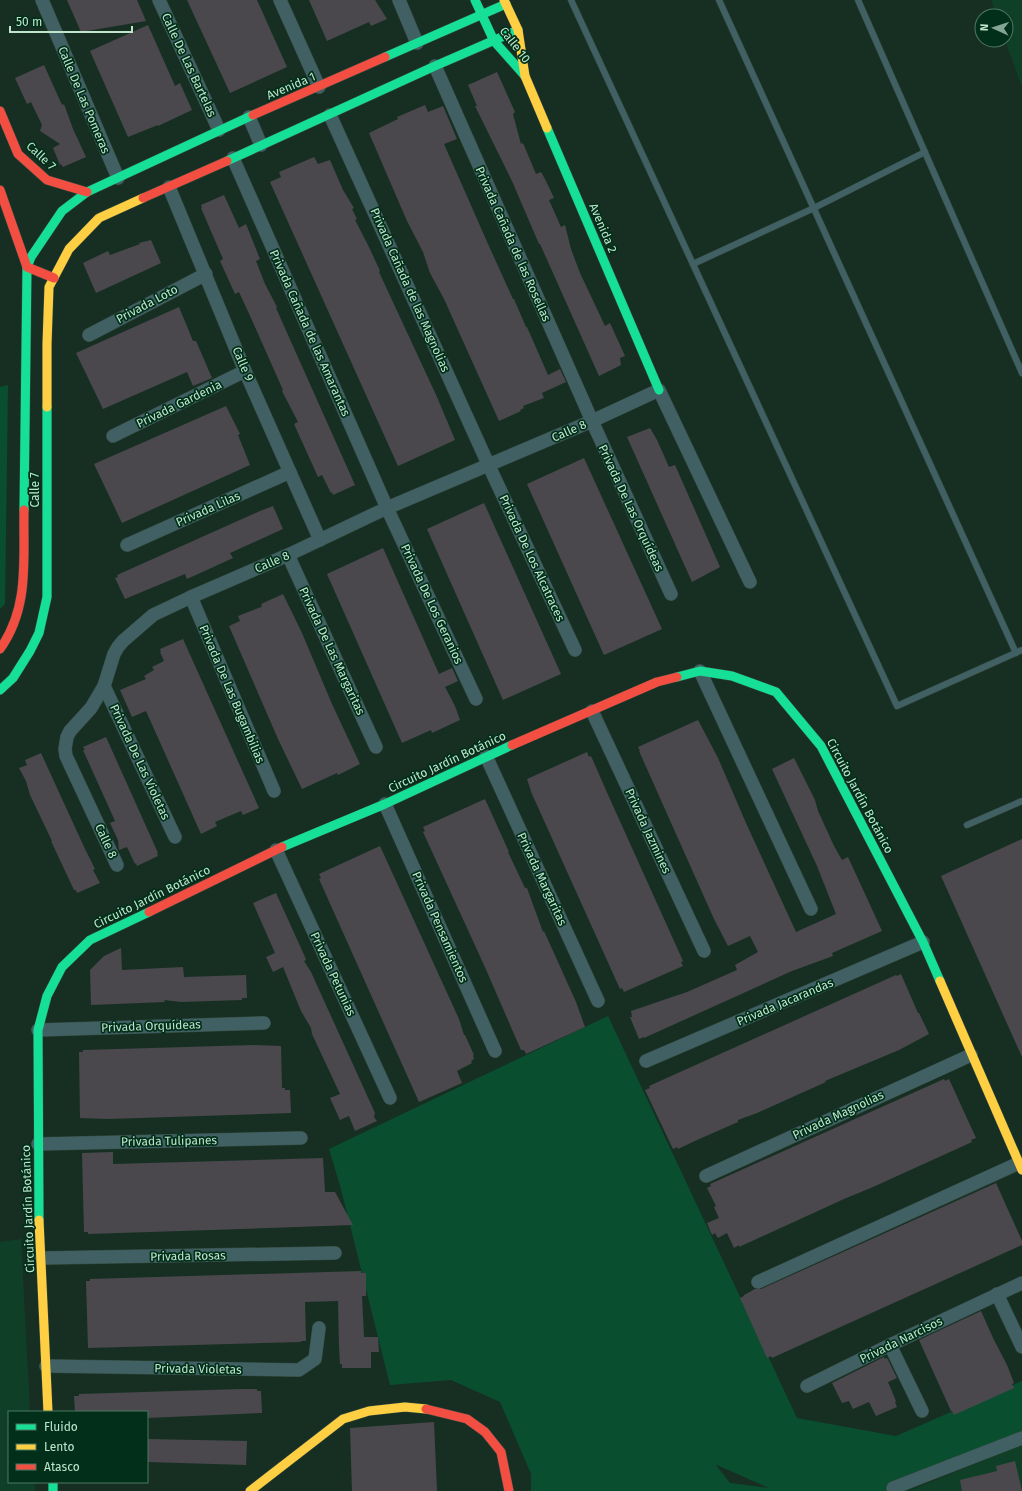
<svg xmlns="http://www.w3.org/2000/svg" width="1022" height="1491" font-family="'Fira Sans',sans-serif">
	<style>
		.built { fill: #103f27 }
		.green { fill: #0a4e30; fill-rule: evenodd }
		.building { fill: #4a484c }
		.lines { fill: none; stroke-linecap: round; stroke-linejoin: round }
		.lane-casing { stroke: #344a3e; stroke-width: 7 }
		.street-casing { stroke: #344a3e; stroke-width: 14 }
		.fast-casing { stroke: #344a3e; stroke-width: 10 }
		.slow-casing { stroke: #344a3e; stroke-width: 10 }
		.jam-casing { stroke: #344a3e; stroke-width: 10 }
		.lane { stroke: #416064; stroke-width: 6 }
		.street { stroke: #416064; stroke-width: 13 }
		.fast { stroke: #16e098; stroke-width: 9 }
		.slow { stroke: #ffcf43; stroke-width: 9 }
		.jam { stroke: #f24e42; stroke-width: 9 }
		.labels { text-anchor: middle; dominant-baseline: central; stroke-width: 3.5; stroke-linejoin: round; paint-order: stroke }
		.street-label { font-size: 12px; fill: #bfe5cd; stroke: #012f19 }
	</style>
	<rect width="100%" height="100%" fill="#172f23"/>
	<g class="built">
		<polygon points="991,0 1022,0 1022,87 1005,40 1006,16 997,16"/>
		<polygon points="21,1239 30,1412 9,1412 9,1482 35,1482 35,1491 0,1491 0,1242"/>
		<polygon points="1022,1445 1022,1491 908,1491"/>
	</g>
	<g class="green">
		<polygon points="8,385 5,604 0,609 0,387"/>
		<path d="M608,1016l189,402 99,18 126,-55v57l-116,53h-375v-17l-31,-72 -49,-22 -61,5 -49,-196 -12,-40zM716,1465h1l52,23 -39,-5z"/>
	</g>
	<g class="building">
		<polygon points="67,0 137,0 146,21 81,32"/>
		<polygon points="187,0 257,0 287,67 230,93"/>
		<polygon points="309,0 375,0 387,19 371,26 369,22 327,41"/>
		<polygon points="148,25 175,86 180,83 192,110 158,126 158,125 128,137 90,51"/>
		<polygon points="44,65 62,105 64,104 73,129 86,157 63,167 61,164 60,165 53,148 60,144 40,131 42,125 31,102 27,104 15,78"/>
		<polygon points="497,72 515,112 513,114 521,144 523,143 536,174 541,172 545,179 554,198 549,200 561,227 565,225 571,249 580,273 605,326 610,323 625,356 620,358 621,365 599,376 540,244 539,244 512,181 475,106 477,106 468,85"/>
		<polygon points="425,105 428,112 443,106 457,139 444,144 488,244 513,299 514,299 526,327 527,327 548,375 560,369 566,382 542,393 544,398 523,406 524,408 520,410 521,411 499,421 444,299 430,273 423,252 407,221 369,133 398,119 397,117"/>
		<polygon points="314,157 318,164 330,160 343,190 354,208 352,209 357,219 355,220 368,245 380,271 379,272 437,397 455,440 398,466 270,182 281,177 279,172"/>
		<polygon points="224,195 239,228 246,224 260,259 256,261 265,284 277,307 276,308 355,485 333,495 332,492 331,493 322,475 318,477 294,424 298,422 282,391 283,390 251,318 239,292 235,294 220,261 223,259 201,208 202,208 201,205"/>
		<polygon points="151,240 161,263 96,293 83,263 108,251 110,255 140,244 139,243"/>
		<polygon points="179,307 193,341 196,341 212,378 193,386 187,372 103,409 76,353"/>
		<polygon points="226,406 240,434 238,435 250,465 122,523 94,464"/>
		<polygon points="650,428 657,440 669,467 675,465 720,567 692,582 627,437"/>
		<polygon points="584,458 662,629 604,655 527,484"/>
		<polygon points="484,503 561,674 503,700 427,529"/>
		<polygon points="273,506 283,529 230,553 233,558 187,579 185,574 125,599 115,578 118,577 117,575 260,511"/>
		<polygon points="383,548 439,674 452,668 458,681 445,687 455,706 460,720 432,733 431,730 402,743 327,574"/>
		<polygon points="283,594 302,633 332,704 360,764 338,775 337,773 302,789 278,739 229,626 240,621 238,616 261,607 262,606 261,604"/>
		<polygon points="183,639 259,808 243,815 241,811 215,822 217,826 201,834 146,711 132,717 120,690 146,679 144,676 154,670 152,667 164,661 160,652 161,652 160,649"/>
		<polygon points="698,720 718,758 746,823 796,932 836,914 817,866 772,769 794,758 815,800 818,811 834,846 842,860 848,857 882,931 832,953 833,956 792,971 644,1038 644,1037 639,1039 630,1017 632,1017 631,1011 687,992 737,970 735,965 758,952 750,936 728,946 714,919 639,751 640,751 638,747"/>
		<polygon points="106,737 158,853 157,853 158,856 137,866 136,863 135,864 127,847 119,850 118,840 110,823 115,821 83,750 85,750 83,747"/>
		<polygon points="587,752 589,757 591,756 609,797 683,961 681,962 683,966 624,992 622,988 620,989 532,794 527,779"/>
		<polygon points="41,753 85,849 95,869 93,870 100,883 77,893 76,890 74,890 51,841 52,841 30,795 26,781 19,768 27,765 25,760"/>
		<polygon points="485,799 509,852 508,852 525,888 527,888 543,932 544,931 576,1002 585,1027 526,1054 524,1050 521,1050 484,965 423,832 425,831 423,827"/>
		<polygon points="1022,839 1022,1057 941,876"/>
		<polygon points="380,846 459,1019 464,1035 465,1035 474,1055 473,1055 474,1059 471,1061 472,1063 457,1071 462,1083 419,1102 319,879 321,878 319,874"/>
		<polygon points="276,893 305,957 306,960 304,961 311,972 375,1113 374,1117 377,1121 355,1131 349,1116 340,1120 330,1098 340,1094 312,1034 311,1028 301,1011 283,967 273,972 266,957 275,953 253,903"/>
		<polygon points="121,948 122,970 183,967 184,977 246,975 247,998 242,998 242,1000 181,1002 164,1000 165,1002 91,1005 90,970 104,956"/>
		<polygon points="901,974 918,1013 919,1013 929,1034 899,1050 825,1081 826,1082 757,1113 738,1120 738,1122 697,1140 678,1149 677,1147 673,1149 645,1090 650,1088 649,1086 847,997 896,975 897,976"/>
		<polygon points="254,1045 281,1046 282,1088 285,1088 285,1090 290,1090 291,1113 107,1119 80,1118 79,1052 83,1052 83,1050"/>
		<polygon points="944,1079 945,1081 949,1079 976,1138 971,1140 972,1142 873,1187 844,1199 739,1247 739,1245 734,1248 727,1233 718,1238 715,1233 712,1235 707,1223 719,1218 714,1207 716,1206 707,1188 711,1186 710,1184"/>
		<polygon points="113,1152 113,1164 323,1158 325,1192 335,1192 353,1225 181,1231 88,1234 88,1232 84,1232 82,1153"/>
		<polygon points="996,1183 1022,1241 1022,1245 794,1348 772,1358 771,1356 767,1358 740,1298 744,1296 744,1295 755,1289 761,1289"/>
		<polygon points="361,1271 361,1273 366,1273 366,1296 362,1296 364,1337 378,1337 379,1352 371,1352 371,1368 342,1368 342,1364 340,1364 339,1346 338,1301 305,1302 306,1341 301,1341 301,1342 88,1348 86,1281 90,1281 90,1279"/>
		<polygon points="981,1311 993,1338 1007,1365 1014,1383 1012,1384 1014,1388 954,1415 952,1411 951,1411 919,1340"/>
		<polygon points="884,1357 885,1359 887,1358 897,1378 888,1382 896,1401 895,1402 897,1407 876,1416 869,1402 853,1409 849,1401 842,1403 832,1383"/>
		<polygon points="241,1389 257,1389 257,1391 261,1391 262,1413 147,1418 147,1412 75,1412 74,1396 79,1396 79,1394"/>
		<polygon points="434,1422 437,1491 352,1491 350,1428"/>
		<polygon points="147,1439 247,1441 246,1465 147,1462"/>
		<polygon points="1015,1461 1022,1491 962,1491 960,1480 997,1471 996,1466"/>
	</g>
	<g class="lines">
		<g class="lane-casing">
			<g id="lane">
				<polyline points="571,0 897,706 1022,650"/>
				<polyline points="719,0 1016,653"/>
				<polyline points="858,0 1022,373"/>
				<polyline points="693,264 814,208 925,152"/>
				<polyline points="967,825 1022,801"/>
			</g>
		</g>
		<g class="street-casing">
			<g id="street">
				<polyline points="42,0 118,178"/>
				<polyline points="159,0 219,130"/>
				<polyline points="280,0 319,87"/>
				<polyline points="399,0 417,43"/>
				<polyline points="435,66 592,421 671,594"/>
				<polyline points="330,115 489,466 575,650"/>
				<polyline points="249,117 261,145"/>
				<polyline points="233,158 387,508 476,699"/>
				<polyline points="169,187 245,371 320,540"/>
				<polyline points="89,335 206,274"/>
				<polyline points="113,436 245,371"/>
				<polyline points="127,545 290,472"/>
				<polyline points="288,555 376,747"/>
				<polyline points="191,597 274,791"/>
				<polyline points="700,671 811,909"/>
				<polyline points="104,686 175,837"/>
				<polyline points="592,711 704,951"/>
				<polyline points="486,756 598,1001"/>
				<polyline points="385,804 495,1051"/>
				<polyline points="276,850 390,1098"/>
				<polyline points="117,865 66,756 65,749 67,737 70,731 91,708 104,686 114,654 118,647 123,641 153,615 191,597 288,555 387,508 592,421 659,390 750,582"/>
				<polyline points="38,1030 264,1023"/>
				<polyline points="646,1061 923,942"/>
				<polyline points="38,1144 301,1138"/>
				<polyline points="706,1176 971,1055"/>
				<polyline points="42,1258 335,1253"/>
				<polyline points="758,1282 1019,1163"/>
				<polyline points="997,1294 1022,1347"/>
				<polyline points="890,1345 922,1411"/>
				<polyline points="46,1366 299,1370 315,1359 319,1328"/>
				<polyline points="807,1386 890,1345 1022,1283"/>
				<polyline points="893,1488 1022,1438"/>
			</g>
		</g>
		<g class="fast-casing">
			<g id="fast">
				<polyline points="475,0 494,41 525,76"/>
				<polyline points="385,57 506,4"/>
				<polyline points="547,128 659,390"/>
				<polyline points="227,161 435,66 518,30"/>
				<polyline points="24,510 27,267 31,257 62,211 87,192 253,115"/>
				<polyline points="677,677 700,671 732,676 776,692 821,746 923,942 940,981"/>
				<polyline points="0,690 13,678 30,651 39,633 47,597 47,407"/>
				<polyline points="282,847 385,804 512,745"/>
				<polyline points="39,1220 38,1030 47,996 62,967 90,940 149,912"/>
				<polyline points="53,1482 53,1491"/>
			</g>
		</g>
		<g class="slow-casing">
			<g id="slow">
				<polyline points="504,0 518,30 525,76 547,128"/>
				<polyline points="47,407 47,344 49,287 69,249 99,218 143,198"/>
				<polyline points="940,981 1022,1170"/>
				<polyline points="39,1220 48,1412"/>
				<polyline points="250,1491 343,1419 369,1411 405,1407 426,1409"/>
			</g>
		</g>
		<g class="jam-casing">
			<g id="jam">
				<polyline points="0,111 18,154 47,180 87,192"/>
				<polyline points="253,115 385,57"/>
				<polyline points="0,190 27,267 54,278"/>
				<polyline points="143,198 227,161"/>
				<path d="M0,649c30,-42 23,-90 24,-139"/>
				<polyline points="512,745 657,682 677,677"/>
				<polyline points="149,912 282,847"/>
				<polyline points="426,1409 467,1419 485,1432 501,1452 509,1491"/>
			</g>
		</g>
		<use href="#lane" class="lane"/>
		<use href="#street" class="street"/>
		<use href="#fast" class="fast"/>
		<use href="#slow" class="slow"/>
		<use href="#jam" class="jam"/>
	</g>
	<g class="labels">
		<g class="street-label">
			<text transform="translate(515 45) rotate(52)">Calle 10</text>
			<text transform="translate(189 65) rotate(65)">Calle De Las Bartelas</text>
			<text transform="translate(291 86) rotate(-23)">Avenida 1</text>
			<text transform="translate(84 100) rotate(67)">Calle De Las Pomeras</text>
			<text transform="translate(41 156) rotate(43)">Calle 7</text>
			<text transform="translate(603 228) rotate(67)">Avenida 2</text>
			<text transform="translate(513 244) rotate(66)">Privada Cañada de las Rosellas</text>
			<text transform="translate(410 290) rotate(66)">Privada Cañada de las Magnolias</text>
			<text transform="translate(147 304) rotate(-28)">Privada Loto</text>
			<text transform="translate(310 333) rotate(66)">Privada Cañada de las Amarantas</text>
			<text transform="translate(243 364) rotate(67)">Calle 9</text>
			<text transform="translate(179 404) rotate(-26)">Privada Gardenia</text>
			<text transform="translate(569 431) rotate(-24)">Calle 8</text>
			<text transform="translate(35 490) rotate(-90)">Calle 7</text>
			<text transform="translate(631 508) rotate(65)">Privada De Las Orquídeas</text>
			<text transform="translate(208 509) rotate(-24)">Privada Lilas</text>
			<text transform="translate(532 558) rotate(65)">Privada De Los Alcatraces</text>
			<text transform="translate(272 562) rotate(-24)">Calle 8</text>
			<text transform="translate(432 604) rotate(65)">Privada De Los Geranios</text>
			<text transform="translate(332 651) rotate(65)">Privada De Las Margaritas</text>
			<text transform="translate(232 694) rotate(67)">Privada De Las Bugambilias</text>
			<text transform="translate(140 762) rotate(65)">Privada De Las Violetas</text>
			<text transform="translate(447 762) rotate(-25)">Circuito Jardín Botánico</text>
			<text transform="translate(860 796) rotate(62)">Circuito Jardín Botánico</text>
			<text transform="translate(648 831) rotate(65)">Privada Jazmines</text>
			<text transform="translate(106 841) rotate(65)">Calle 8</text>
			<text transform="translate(542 879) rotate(65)">Privada Margaritas</text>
			<text transform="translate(152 897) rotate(-26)">Circuito Jardín Botánico</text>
			<text transform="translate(440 927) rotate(66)">Privada Pensamientos</text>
			<text transform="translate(333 974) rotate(65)">Privada Petunias</text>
			<text transform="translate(785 1002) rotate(-23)">Privada Jacarandas</text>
			<text transform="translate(151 1026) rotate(-2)">Privada Orquídeas</text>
			<text transform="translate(838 1115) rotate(-25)">Privada Magnolias</text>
			<text transform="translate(169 1141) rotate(-1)">Privada Tulipanes</text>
			<text transform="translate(28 1209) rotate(-92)">Circuito Jardín Botánico</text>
			<text transform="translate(188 1256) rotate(-1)">Privada Rosas</text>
			<text transform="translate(901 1340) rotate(-26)">Privada Narcisos</text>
			<text transform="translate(198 1369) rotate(1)">Privada Violetas</text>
		</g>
	</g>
	<rect x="8" y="1411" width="140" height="72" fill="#012f19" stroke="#4d7861"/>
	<rect x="16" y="1424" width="20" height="6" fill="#16e098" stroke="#4d7861"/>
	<text x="44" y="1431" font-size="12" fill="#bfe5cd">Fluido</text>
	<rect x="16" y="1444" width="20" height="6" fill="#ffcf43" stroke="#4d7861"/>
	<text x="44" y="1451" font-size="12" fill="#bfe5cd">Lento</text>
	<rect x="16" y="1464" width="20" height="6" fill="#f24e42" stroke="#4d7861"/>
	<text x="44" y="1471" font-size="12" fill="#bfe5cd">Atasco</text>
	<g transform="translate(994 28) rotate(273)"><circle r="19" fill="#012f19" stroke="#4d7861"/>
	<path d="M0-3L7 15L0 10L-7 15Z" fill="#84a592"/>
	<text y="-6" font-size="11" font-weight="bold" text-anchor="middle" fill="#bfe5cd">N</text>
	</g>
	<path d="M10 26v6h122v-6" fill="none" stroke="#bfe5cd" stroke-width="2"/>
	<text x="16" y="26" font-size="12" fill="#bfe5cd" stroke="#012f19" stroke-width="3" paint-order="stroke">50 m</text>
</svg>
